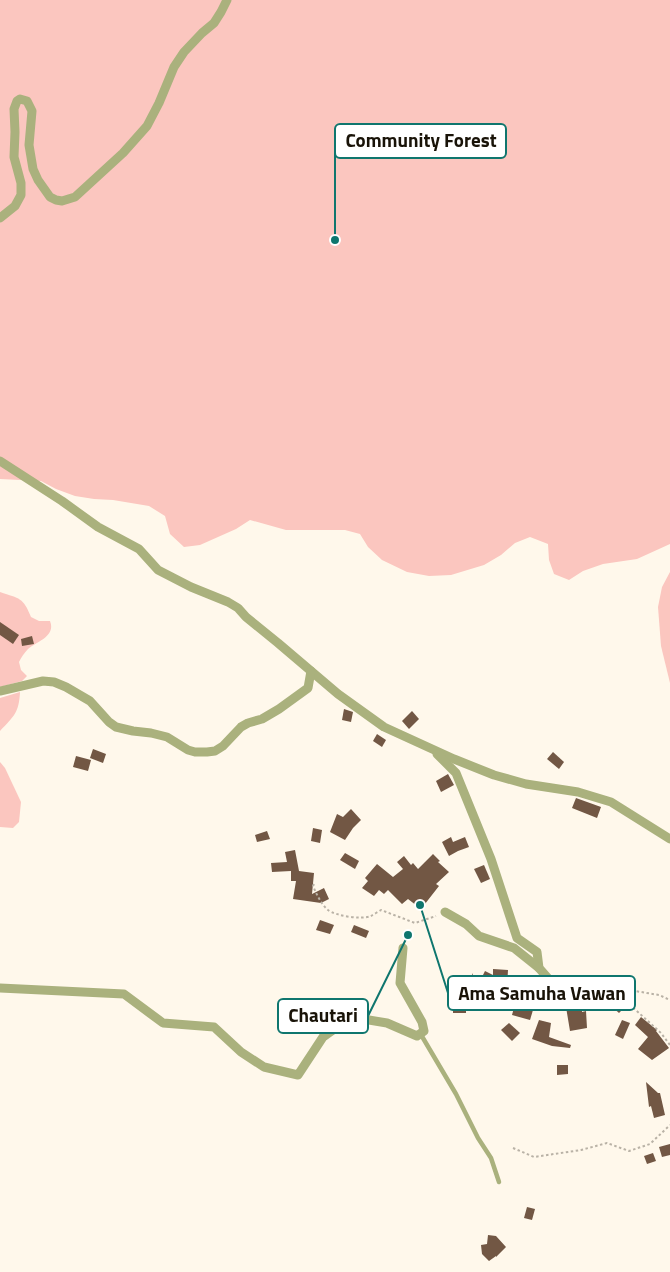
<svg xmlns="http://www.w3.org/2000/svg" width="670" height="1272" font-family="'Titillium Web',sans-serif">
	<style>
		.green { fill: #fbc6bf }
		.building { fill: #725744 }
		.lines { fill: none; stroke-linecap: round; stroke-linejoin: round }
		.path { stroke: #b9b2a6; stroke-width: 2; stroke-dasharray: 2.5 2.5; stroke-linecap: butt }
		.lane { stroke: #aab17d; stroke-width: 4.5 }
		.street { stroke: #aab17d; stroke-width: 9 }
		.leader { fill: none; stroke: #0f766e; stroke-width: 2 }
		.callout-dot { fill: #0f766e; stroke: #fff; stroke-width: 2 }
		.callout { fill: #fff; stroke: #0f766e; stroke-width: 2 }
		.callout-label { font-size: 19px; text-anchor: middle; font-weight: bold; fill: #191308 }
	</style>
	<rect width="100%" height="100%" fill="#fff8eb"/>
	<g class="green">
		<polygon points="0,0 670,0 670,544 637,559 603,564 583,571 569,580 554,574 549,560 548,544 530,537 515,543 501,555 484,565 451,575 429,576 407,572 382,560 368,547 360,534 345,530 286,530 250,520 236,529 200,545 184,547 170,534 165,516 149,506 113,500 94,499 75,496 56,489 41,481 0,479"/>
		<polygon points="670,572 670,683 661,646 658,607 662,587"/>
		<path d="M0,592c20,7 23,5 31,25l8,4h11c6,15 -12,20 -22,28 -4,4 -7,9 -9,13l2,8 6,6 -5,5 -22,6z"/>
		<path d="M20,692c-1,21 -6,24 -20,39v-33z"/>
		<polygon points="0,762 5,768 21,802 19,822 13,828 0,827"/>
	</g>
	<g class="building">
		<polygon points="0,622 19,635 13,644 0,635"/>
		<polygon points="32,636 34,644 22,646 21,639"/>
		<polygon points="344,709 353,712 351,722 342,720"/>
		<polygon points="412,711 419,719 409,729 402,721"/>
		<polygon points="377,734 386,740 382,747 373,741"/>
		<polygon points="93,749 106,754 103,763 90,758"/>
		<polygon points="553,752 564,762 559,769 547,759"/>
		<polygon points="76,756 91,760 88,771 73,767"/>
		<polygon points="448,774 454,785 441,792 436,781"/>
		<polygon points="576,798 601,807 597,818 572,808"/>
		<polygon points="351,809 361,820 353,828 345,840 330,832 337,814 343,817"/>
		<polygon points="313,828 322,830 320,843 311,841"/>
		<polygon points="267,831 270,839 257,842 255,835"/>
		<polygon points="451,837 453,842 465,837 469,847 458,851 449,856 442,842"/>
		<polygon points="295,850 299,871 314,873 312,894 324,888 329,899 321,903 293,899 296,881 291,881 291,871 272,872 271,863 287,862 285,852"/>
		<polygon points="345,853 359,861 355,869 340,860"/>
		<polygon points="433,854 440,861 438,862 449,872 436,884 439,886 421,909 408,899 402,904 388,890 384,894 379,890 374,896 362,888 368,881 365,878 377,864 393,877 403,869 397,862 404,856 411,865 413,863 418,869"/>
		<polygon points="484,865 490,879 481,883 474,869"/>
		<polygon points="320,920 334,925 330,934 316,930"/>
		<polygon points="354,925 369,931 366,938 351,932"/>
		<polygon points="493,969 508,970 507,987 487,986 483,995 473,990 473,1002 466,1002 466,1013 453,1013 453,995 463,995 473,973 473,975 481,979 485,971 493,975"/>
		<polygon points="539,993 559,993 564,994 581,993 582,1012 586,1011 587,1028 570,1031 566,1007 558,1007 558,1002 539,1002"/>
		<polygon points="617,1000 625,1007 619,1013 611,1006"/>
		<polygon points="515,1004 533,1010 530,1020 512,1015"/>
		<polygon points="641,1017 657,1030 656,1031 669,1048 652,1060 638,1049 648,1037 635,1025"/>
		<polygon points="539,1020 551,1023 549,1037 571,1045 570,1048 552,1046 532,1039"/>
		<polygon points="622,1020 630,1023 623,1039 615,1035"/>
		<polygon points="509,1023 520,1033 512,1041 501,1030"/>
		<polygon points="557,1065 568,1065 568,1074 557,1075"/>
		<polygon points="646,1082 658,1093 660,1093 665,1115 654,1118 651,1106 649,1107"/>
		<polygon points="670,1144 670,1155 662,1157 659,1147"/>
		<polygon points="653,1153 656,1161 647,1164 644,1156"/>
		<polygon points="527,1207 535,1209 532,1220 524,1218"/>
		<polygon points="488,1235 496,1236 506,1247 496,1257 496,1256 489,1261 482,1254 481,1245 487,1244"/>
	</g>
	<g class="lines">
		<g class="path">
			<path d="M314,884l-1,2c4,9 8,18 15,24 8,6 34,10 43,6 3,-2 7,-4 10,-6l34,13 21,-7"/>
			<polyline points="588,982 590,981 606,983 661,1033 670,1045"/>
			<polyline points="632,1004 635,991 659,995 670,1000"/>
			<polyline points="513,1148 534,1157 581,1150 607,1143 629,1151 650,1144 670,1125"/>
		</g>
		<polyline class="lane" points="420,1033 456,1094 478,1138 491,1158 499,1182"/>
		<g class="street">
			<polyline points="0,218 15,206 21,195 21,183 14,157 15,132 14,109 17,101 20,99 27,101 32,111 29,145 33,169 38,180 50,197 56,200 62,201 75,197 123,153 147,126 159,103 174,67 184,52 202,33 214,23 221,12 227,0"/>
			<polyline points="0,461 62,501 98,527 139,549 158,570 191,587 228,602 238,608 246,617 278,643 338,694 384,727 454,759 494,775 526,784 578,792 611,802 670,839"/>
			<polyline points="0,691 43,681 54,682 66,687 90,701 109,722 116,727 133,731 151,733 167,737 188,750 195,752 207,752 215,751 223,746 241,727 248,723 262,719 279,709 308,688 311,671"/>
			<polyline points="437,754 456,773 491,859 517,938 537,952 539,968 553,984 564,988 580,987"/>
			<polyline points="445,912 466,924 479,936 514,948 539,968"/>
			<polyline points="0,988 124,994 163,1023 214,1027 241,1052 264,1067 298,1075 323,1037 351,1017 387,1023 417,1036 424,1031 422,1022 400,983 403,948"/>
		</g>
	</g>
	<path class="leader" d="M335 240L335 141M420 905L448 993M408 935L368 1016"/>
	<g class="callout-dot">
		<circle cx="335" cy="240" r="5"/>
		<circle cx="420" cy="905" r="5"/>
		<circle cx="408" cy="935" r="5"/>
	</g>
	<g class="callout">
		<rect x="335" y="124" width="171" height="34" rx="5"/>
		<rect x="448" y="976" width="187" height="34" rx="5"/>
		<rect x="278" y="999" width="90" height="34" rx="5"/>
	</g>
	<g class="callout-label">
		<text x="421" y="147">Community Forest</text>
		<text x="542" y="1000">Ama Samuha Vawan</text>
		<text x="323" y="1022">Chautari</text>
	</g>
</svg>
